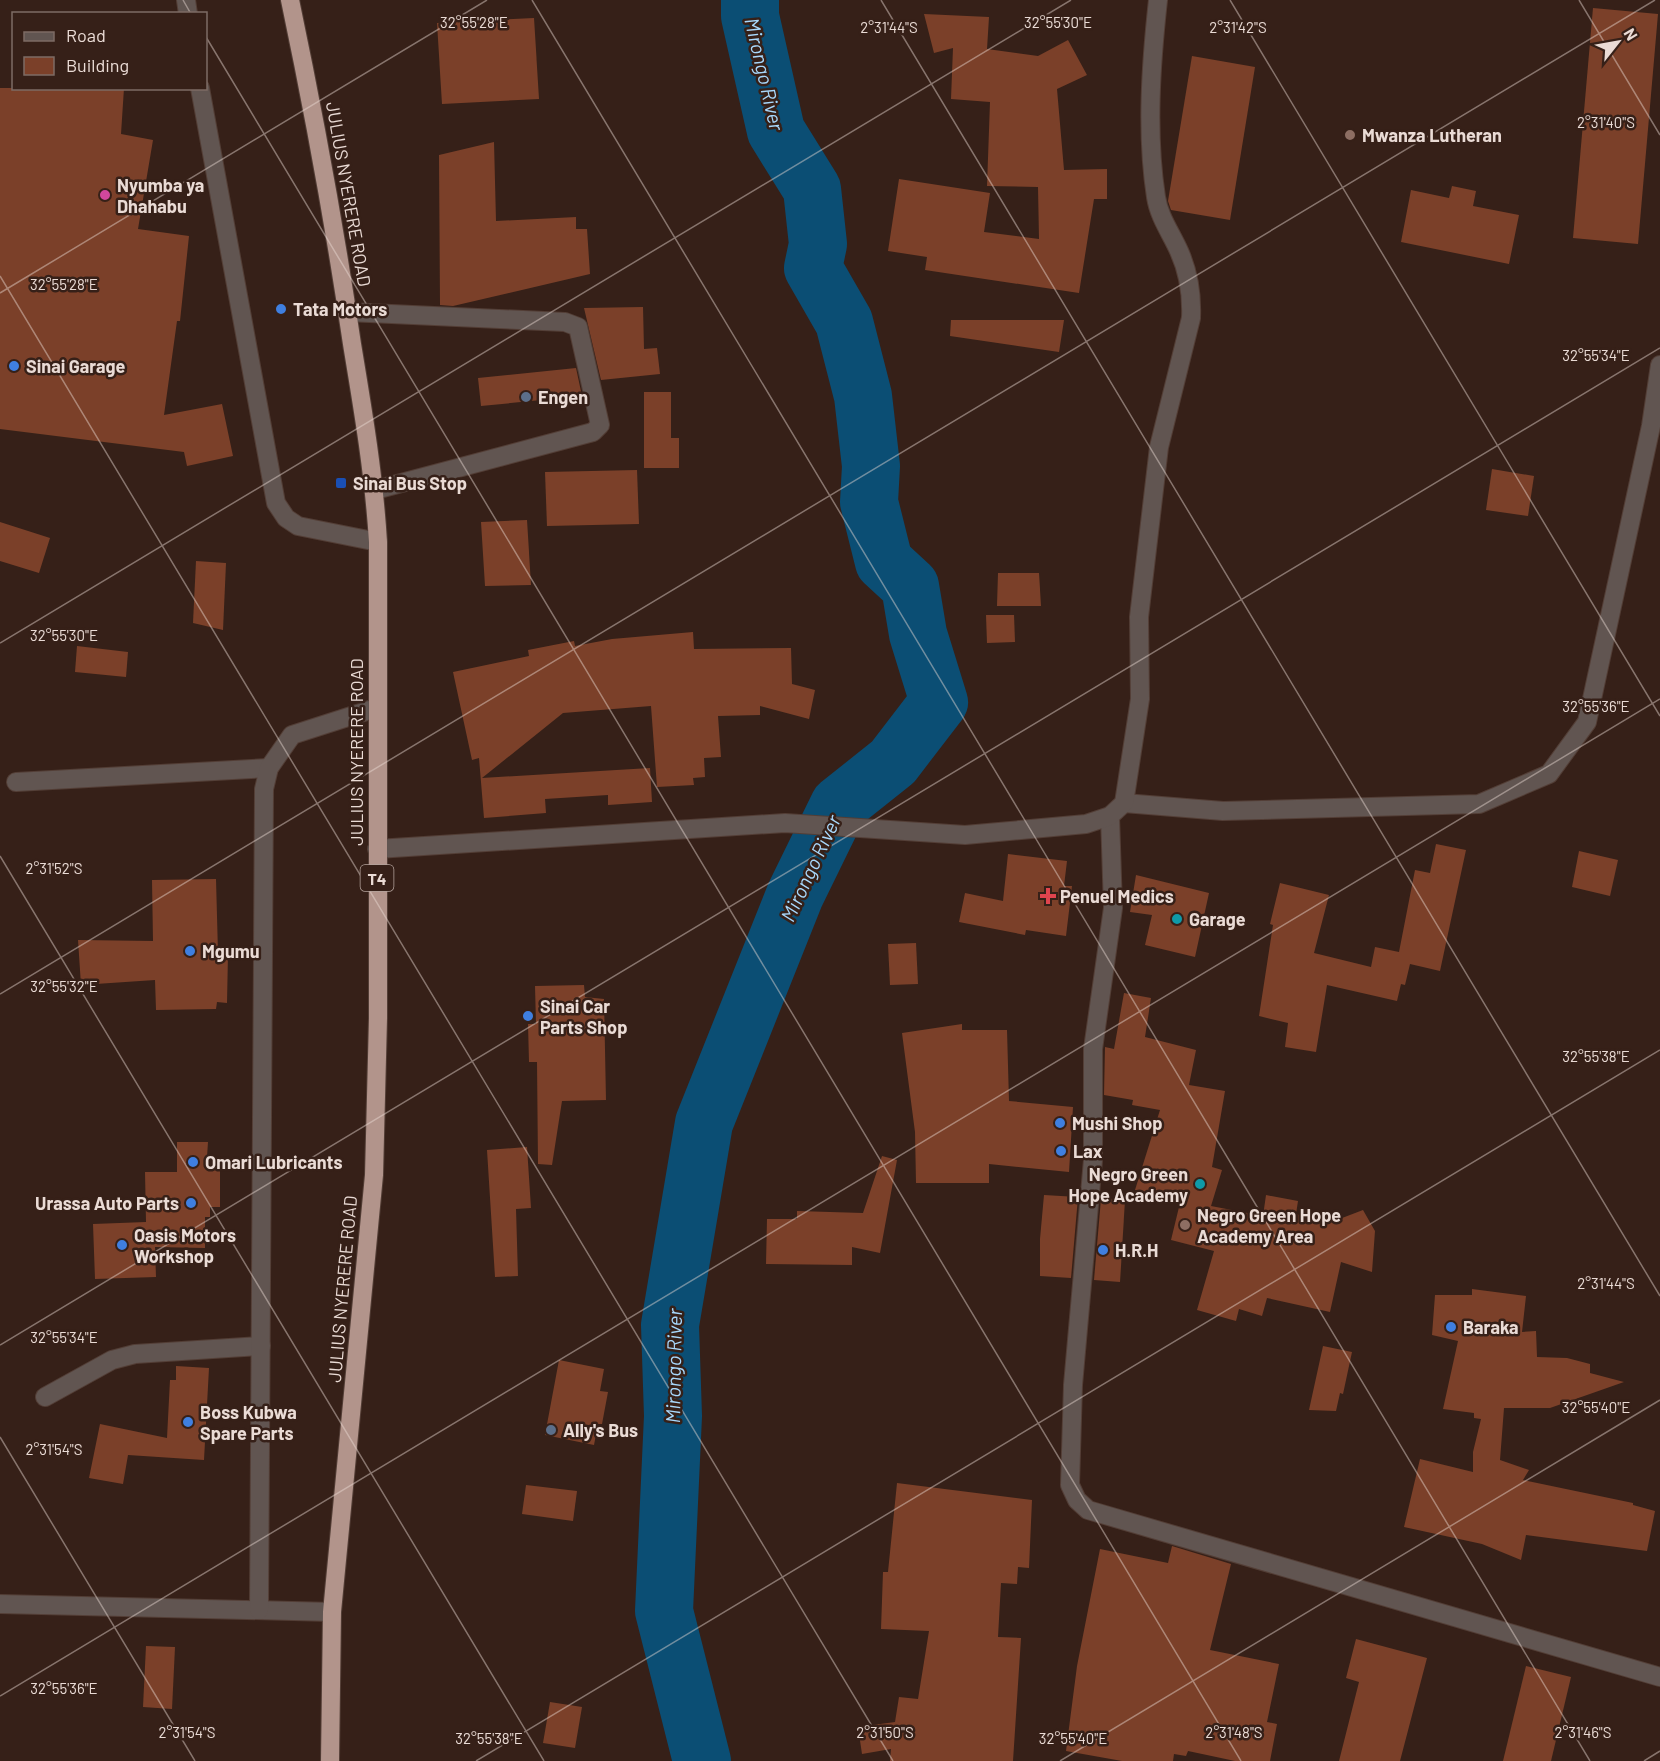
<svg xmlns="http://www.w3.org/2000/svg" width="1660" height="1761" font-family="Barlow,sans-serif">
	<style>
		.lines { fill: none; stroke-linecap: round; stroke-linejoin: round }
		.river { stroke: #0b4e74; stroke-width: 58 }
		.building { fill: #7b4029 }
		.minor-casing { stroke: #533e36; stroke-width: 20 }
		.highway-casing { stroke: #533e36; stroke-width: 20 }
		.minor { stroke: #615551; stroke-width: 18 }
		.highway { stroke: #b2948b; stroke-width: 18 }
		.ticks { fill: none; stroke: #eadbd5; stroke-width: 1.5; stroke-opacity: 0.45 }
		.education-dot { fill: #8d6e63; stroke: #362018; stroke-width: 2 }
		.hotel-dot { fill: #d1479c; stroke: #362018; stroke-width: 2 }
		.shop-dot { fill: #3f7fe0; stroke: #362018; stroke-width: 2 }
		.service-dot { fill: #5c6f8a; stroke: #362018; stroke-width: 2 }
		.transit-dot { fill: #1a4fb4; stroke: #362018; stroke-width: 2 }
		.health-dot { fill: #e0444e; stroke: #362018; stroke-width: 2 }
		.culture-dot { fill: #0f9aa8; stroke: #362018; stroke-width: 2 }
		.labels { text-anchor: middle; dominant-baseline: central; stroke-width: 5; stroke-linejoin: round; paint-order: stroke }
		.shield { fill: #362018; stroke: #b4a39c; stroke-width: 1.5 }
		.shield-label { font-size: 16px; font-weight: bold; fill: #eadbd5 }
		.poi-label { font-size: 18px; font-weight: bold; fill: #eadbd5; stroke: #362018; text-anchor: start }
		.street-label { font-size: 18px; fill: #eadbd5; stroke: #362018 }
		.water-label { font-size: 20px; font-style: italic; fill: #a8d8fc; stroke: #362018 }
		.ticks-label { font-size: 15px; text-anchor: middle; fill: #eadbd5; stroke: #362018; stroke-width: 5; stroke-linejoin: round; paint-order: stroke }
	</style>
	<rect width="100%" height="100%" fill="#362018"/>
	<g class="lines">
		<polyline class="river" points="702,1761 664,1611 673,1416 670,1325 704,1123 795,895 839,805 893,762 939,702 918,634 910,586 884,562 869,502 871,466 863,396 844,322 813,268 818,244 812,189 776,131 750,16 750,0"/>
	</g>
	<g class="building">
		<polygon points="1593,8 1658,14 1638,244 1573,238"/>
		<polygon points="924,14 989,17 987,49 1038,56 1068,40 1087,75 1057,89 1064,170 1107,169 1107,199 1094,199 1079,293 925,270 927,257 888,251 899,179 990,193 984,232 1039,239 1038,187 987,186 990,102 951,99 953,48 934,53"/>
		<polygon points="534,18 539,99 442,104 437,23"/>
		<polygon points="1192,56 1255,67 1230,220 1171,210 1168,201"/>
		<polygon points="0,88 124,88 121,134 153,140 138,229 189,236 180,321 177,321 164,415 222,404 233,456 187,466 184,452 0,429"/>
		<polygon points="494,142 496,221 576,217 576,229 587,229 590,274 453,306 440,305 439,155"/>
		<polygon points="1452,186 1476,191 1473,206 1519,215 1509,264 1401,242 1411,190 1449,198"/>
		<polygon points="643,307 644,349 657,348 660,374 601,380 584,308"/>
		<polygon points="951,320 1064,320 1059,352 950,336"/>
		<polygon points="576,368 582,396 481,406 478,378"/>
		<polygon points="644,392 671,392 671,438 679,438 679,468 644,468"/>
		<polygon points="1492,469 1534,476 1528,516 1486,510"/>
		<polygon points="637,470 639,524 547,526 545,472"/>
		<polygon points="527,520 531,585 485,586 481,522"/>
		<polygon points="0,522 50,538 39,573 0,561"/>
		<polygon points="196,561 226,563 223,630 193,623"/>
		<polygon points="998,573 1039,573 1041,606 997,606"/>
		<polygon points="986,615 1014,615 1015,642 987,643"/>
		<polygon points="693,632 694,649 791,648 792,684 815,690 809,719 760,706 760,715 718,716 721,757 704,758 705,777 693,778 694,785 657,787 651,706 563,713 482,778 650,768 652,802 608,805 608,795 545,799 546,813 484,818 479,758 472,760 453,672 529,656 528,650 574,641 575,646 612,639"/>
		<polygon points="77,646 128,652 126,677 75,672"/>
		<polygon points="1436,844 1466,850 1440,971 1410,964 1405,985 1401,984 1397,1001 1327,985 1316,1052 1285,1047 1288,1023 1259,1016 1273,925 1270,924 1280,883 1329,895 1314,953 1371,967 1375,947 1399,952 1415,870 1430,873"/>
		<polygon points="1579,851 1618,860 1610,896 1572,887"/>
		<polygon points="1008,854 1067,861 1064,886 1072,886 1066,936 1026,930 1025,935 959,922 965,893 1003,901"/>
		<polygon points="1136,875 1209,893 1195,957 1145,945 1152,915 1130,912"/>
		<polygon points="216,879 218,953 228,954 227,1003 217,1002 216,1009 156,1010 155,980 81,985 78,940 153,941 152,880"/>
		<polygon points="916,943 918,984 890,985 888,944"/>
		<polygon points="584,985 585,997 604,999 606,1100 562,1101 552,1165 538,1164 537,1062 529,1062 528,1024 536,1024 535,986"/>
		<polygon points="1124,993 1151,998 1145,1037 1196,1050 1189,1085 1225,1091 1212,1167 1222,1170 1211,1206 1263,1216 1266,1195 1298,1201 1296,1214 1329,1223 1363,1210 1375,1231 1372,1272 1341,1262 1330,1312 1267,1298 1262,1316 1239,1309 1236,1321 1197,1310 1214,1251 1171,1240 1180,1203 1135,1190 1160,1110 1132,1105 1133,1100 1104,1095 1105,1047 1114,1049"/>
		<polygon points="962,1024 962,1030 1007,1030 1009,1101 1073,1107 1069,1172 989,1164 989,1183 916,1183 915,1132 902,1033"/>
		<polygon points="177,1142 208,1142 207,1157 220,1158 220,1207 210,1207 210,1217 205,1217 205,1248 155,1247 156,1277 95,1279 93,1224 146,1222 145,1172 177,1172"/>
		<polygon points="527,1147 531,1208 516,1209 518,1276 495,1277 487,1150"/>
		<polygon points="882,1156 897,1160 880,1253 852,1247 852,1265 766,1264 767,1219 797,1219 797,1211 863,1213"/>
		<polygon points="1044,1195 1078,1197 1071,1278 1040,1276 1040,1239"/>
		<polygon points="1101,1199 1125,1200 1120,1282 1094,1280"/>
		<polygon points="1472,1289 1526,1296 1522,1332 1536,1331 1537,1357 1567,1358 1590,1364 1590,1373 1624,1382 1550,1408 1504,1408 1500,1460 1529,1470 1523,1480 1633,1503 1633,1505 1655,1511 1647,1551 1526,1535 1521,1560 1482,1544 1404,1527 1420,1459 1473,1472 1473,1452 1481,1419 1474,1418 1474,1413 1443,1409 1458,1341 1432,1335 1435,1295 1472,1295"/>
		<polygon points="1323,1346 1352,1352 1343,1394 1340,1393 1336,1411 1309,1410"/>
		<polygon points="559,1360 604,1369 600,1391 608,1392 602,1424 598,1424 594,1445 545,1435"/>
		<polygon points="176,1366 209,1368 204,1460 128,1455 123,1484 89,1478 100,1424 167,1438 170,1380 176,1380"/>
		<polygon points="897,1483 1032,1500 1029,1568 1018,1567 1017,1584 1001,1583 998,1637 1021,1638 1013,1761 890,1761 891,1749 862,1754 858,1727 895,1722 899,1697 918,1699 929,1631 881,1629 883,1572 888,1572"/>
		<polygon points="526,1485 577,1491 573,1521 522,1514"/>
		<polygon points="1172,1546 1231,1564 1210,1650 1279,1664 1267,1722 1277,1724 1270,1761 1235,1761 1188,1751 1186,1756 1174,1754 1173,1761 1122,1761 1066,1751 1077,1666 1100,1549 1168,1563"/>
		<polygon points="1356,1639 1427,1658 1400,1761 1339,1761 1359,1682 1346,1678"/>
		<polygon points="146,1646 175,1647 172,1709 143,1707"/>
		<polygon points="1526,1666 1571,1677 1551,1761 1503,1761"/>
		<polygon points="550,1702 582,1707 575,1748 543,1743"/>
	</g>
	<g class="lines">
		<g class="minor-casing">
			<g id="minor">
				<polyline points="186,0 188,14"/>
				<polyline points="200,88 276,503 286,518 298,526 378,542"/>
				<polyline points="348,312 565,322 578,327 600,425 593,432 375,490"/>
				<polyline points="16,782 269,768"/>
				<polyline points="1124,803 1223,811 1479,804 1549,774 1587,722 1651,426 1660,365"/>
				<polyline points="1110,816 1113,908 1093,1049 1093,1160 1073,1385 1070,1485 1077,1500 1088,1510 1660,1677"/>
				<path d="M377,849l408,-26 180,12 121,-11 24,-8 14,-13 16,-104 -1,-82 20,-170 32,-129c1,-23 -2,-45 -12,-67 -8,-18 -20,-34 -23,-54 -10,-64 -5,-133 2,-197"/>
				<polyline points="45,1397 112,1360 135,1354 261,1346"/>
				<polyline points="0,1604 332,1612"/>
				<polyline points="259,1610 264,789 269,768 292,735 376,708"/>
			</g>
		</g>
		<g class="highway-casing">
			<path id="highway" d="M290,0c24,114 45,228 62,344 11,66 22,131 26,198v476l-4,157 -42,437 -2,149"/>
		</g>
		<use href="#minor" class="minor"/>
		<use href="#highway" class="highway"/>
	</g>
	<path class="ticks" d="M183,0l8,14M532,0l1058,1761M881,0l779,1296M1230,0l430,716M1579,0l81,135M206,37l1035,1724M0,276l893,1485M0,293l487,-293M0,643l1071,-643M0,856l544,905M0,994l1655,-994M0,1345l1660,-997M0,1437l195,324M0,1696l1660,-997M476,1761l1184,-711M1060,1761l600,-361M1644,1761l16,-10"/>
	<g class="education-dot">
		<circle cx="1350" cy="135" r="6"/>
		<circle cx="1185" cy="1225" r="6"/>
	</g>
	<circle class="hotel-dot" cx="105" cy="195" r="6"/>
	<g class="shop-dot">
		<circle cx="281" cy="309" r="6"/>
		<circle cx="14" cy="366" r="6"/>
		<circle cx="190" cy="951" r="6"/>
		<circle cx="528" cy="1016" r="6"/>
		<circle cx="1060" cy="1123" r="6"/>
		<circle cx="1061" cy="1151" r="6"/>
		<circle cx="193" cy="1162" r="6"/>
		<circle cx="191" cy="1203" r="6"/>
		<circle cx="122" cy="1245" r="6"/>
		<circle cx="1103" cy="1250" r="6"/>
		<circle cx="1451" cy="1327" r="6"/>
		<circle cx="188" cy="1422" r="6"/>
	</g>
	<g class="service-dot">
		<circle cx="526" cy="397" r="6"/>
		<circle cx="551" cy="1430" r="6"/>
	</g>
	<rect class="transit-dot" x="335" y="477" width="12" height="12" rx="3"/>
	<path class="health-dot" d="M1045 887h6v6h6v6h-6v6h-6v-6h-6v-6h6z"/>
	<g class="culture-dot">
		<circle cx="1177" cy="919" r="6"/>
		<circle cx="1200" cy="1184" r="6"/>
	</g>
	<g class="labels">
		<rect class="shield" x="360.5" y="865" width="33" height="26" rx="4.5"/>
		<g class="shield-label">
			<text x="377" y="878">T4</text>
		</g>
		<g class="poi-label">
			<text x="1362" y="135">Mwanza Lutheran</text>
			<text x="117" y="185">Nyumba ya<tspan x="117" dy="21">Dhahabu</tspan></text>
			<text x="293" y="309">Tata Motors</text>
			<text x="26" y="366">Sinai Garage</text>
			<text x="538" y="397">Engen</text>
			<text x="353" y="483">Sinai Bus Stop</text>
			<text x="1060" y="896">Penuel Medics</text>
			<text x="1189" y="919">Garage</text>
			<text x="202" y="951">Mgumu</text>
			<text x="540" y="1006">Sinai Car<tspan x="540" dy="21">Parts Shop</tspan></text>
			<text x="1072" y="1123">Mushi Shop</text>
			<text x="1073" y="1151">Lax</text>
			<text x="205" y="1162">Omari Lubricants</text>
			<text x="1188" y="1174" text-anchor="end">Negro Green<tspan x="1188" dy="21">Hope Academy</tspan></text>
			<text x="179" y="1203" text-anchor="end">Urassa Auto Parts</text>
			<text x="1197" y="1215">Negro Green Hope<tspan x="1197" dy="21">Academy Area</tspan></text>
			<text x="134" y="1235">Oasis Motors<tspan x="134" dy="21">Workshop</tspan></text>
			<text x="1115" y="1250">H.R.H</text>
			<text x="1463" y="1327">Baraka</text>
			<text x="200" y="1412">Boss Kubwa<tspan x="200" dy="21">Spare Parts</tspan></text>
			<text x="563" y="1430">Ally's Bus</text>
		</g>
		<g class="street-label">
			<text transform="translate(349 194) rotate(80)">JULIUS NYERERE ROAD</text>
			<text transform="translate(356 752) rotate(-90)">JULIUS NYERERE ROAD</text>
			<text transform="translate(342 1289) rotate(-85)">JULIUS NYERERE ROAD</text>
		</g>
		<g class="water-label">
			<text transform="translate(765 74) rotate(77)">Mirongo River</text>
			<text transform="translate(810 868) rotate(-65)">Mirongo River</text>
			<text transform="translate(673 1366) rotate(-89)">Mirongo River</text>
		</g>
	</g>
	<g class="ticks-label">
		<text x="474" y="28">32°55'28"E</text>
		<text x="1058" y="28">32°55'30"E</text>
		<text x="889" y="33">2°31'44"S</text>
		<text x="1238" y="33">2°31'42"S</text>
		<text x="1606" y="128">2°31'40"S</text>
		<text x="64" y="290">32°55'28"E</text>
		<text x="1596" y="361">32°55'34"E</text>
		<text x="64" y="641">32°55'30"E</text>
		<text x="1596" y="712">32°55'36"E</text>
		<text x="54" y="874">2°31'52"S</text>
		<text x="64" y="992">32°55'32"E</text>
		<text x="1596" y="1062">32°55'38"E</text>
		<text x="1606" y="1289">2°31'44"S</text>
		<text x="64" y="1343">32°55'34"E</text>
		<text x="1596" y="1413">32°55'40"E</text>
		<text x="54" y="1455">2°31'54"S</text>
		<text x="64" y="1694">32°55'36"E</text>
		<text x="187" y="1738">2°31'54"S</text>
		<text x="885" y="1738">2°31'50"S</text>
		<text x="1234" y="1738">2°31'48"S</text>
		<text x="1583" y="1738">2°31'46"S</text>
		<text x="489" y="1744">32°55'38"E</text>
		<text x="1073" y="1744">32°55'40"E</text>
	</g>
	<rect x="12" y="12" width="195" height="78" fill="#362018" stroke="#7e6b64" stroke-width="1.5"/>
	<rect x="24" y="32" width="30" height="9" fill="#615551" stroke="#7e6b64" stroke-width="1.5"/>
	<text x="66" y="42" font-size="18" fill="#eadbd5">Road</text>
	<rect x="24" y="57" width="30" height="18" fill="#7b4029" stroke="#7e6b64" stroke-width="1.5"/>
	<text x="66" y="72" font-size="18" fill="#eadbd5">Building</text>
	<g transform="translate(1618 42) rotate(59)" stroke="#362018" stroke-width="4.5" paint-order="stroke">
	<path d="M0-4.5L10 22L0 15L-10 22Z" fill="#eadbd5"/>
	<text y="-9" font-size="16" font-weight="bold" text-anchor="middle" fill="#eadbd5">N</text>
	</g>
</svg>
